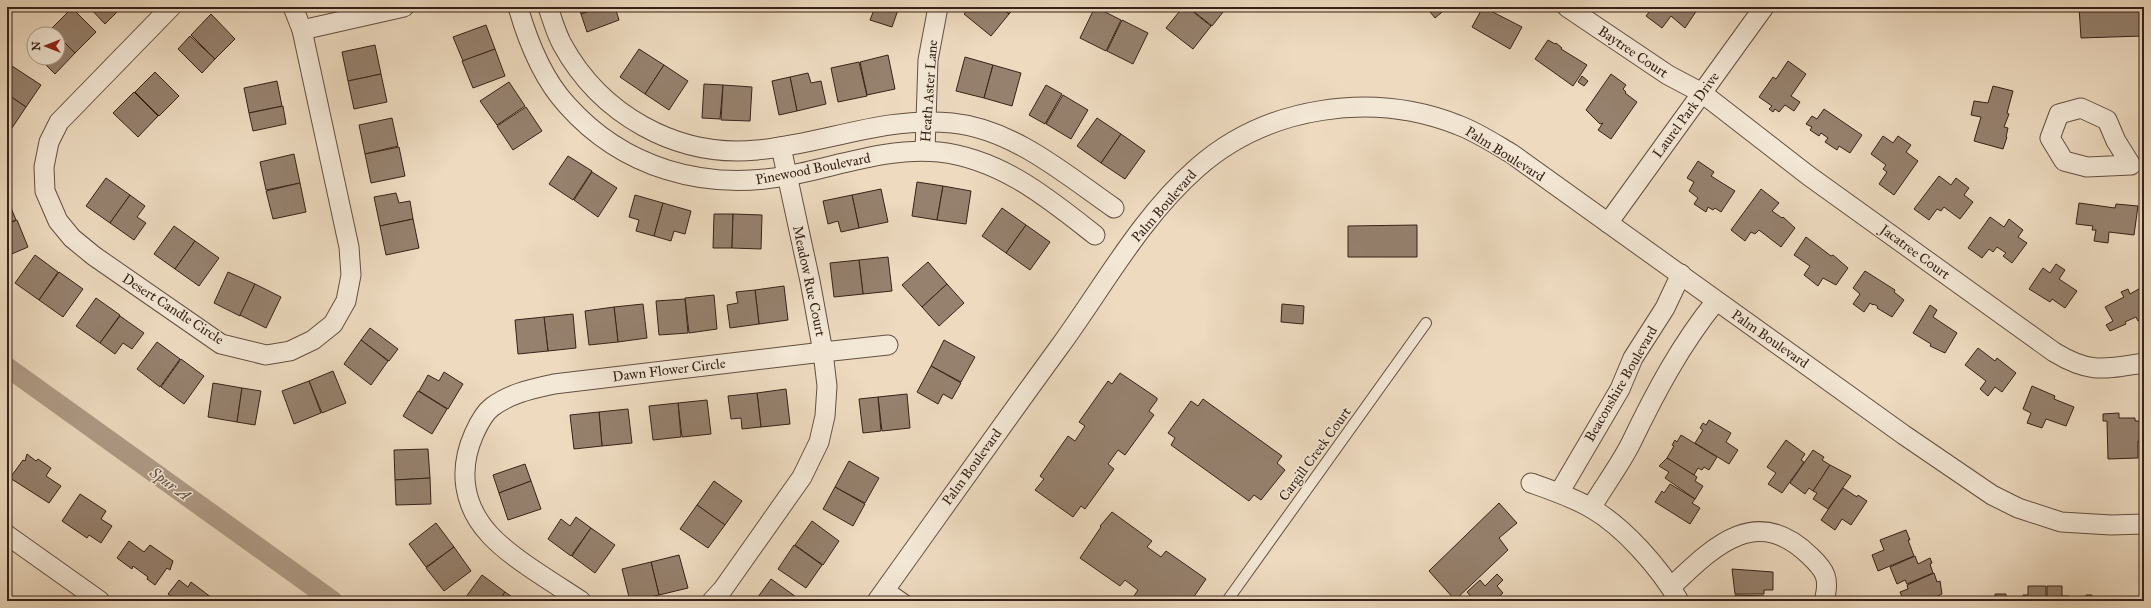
<svg xmlns="http://www.w3.org/2000/svg" width="2151" height="608" font-family="'IM FELL Great Primer',serif">
	<style>
		.lines { fill: none; stroke-linecap: round; stroke-linejoin: round }
		.canal { stroke: #af9b86; stroke-width: 20 }
		.building { fill: #96816e; stroke: #372117 }
		.lane-casing { stroke: #644f41; stroke-width: 12 }
		.street-casing { stroke: #644f41; stroke-width: 21 }
		.lane { stroke: #f3e7d5; stroke-width: 10 }
		.street { stroke: #f3e7d5; stroke-width: 19 }
		.labels { text-anchor: middle; dominant-baseline: central; stroke-width: 3; stroke-linejoin: round; paint-order: stroke }
		.street-label { font-size: 14px; fill: #372117; stroke: #f3e7d5 }
		.water-label { font-size: 15px; font-style: italic; fill: #614c3e; stroke: #f3e7d5 }
	</style>
	<rect width="100%" height="100%" fill="#eddabf"/>
	<filter id="stains"><feTurbulence type="fractalNoise" baseFrequency=".005" numOctaves="4"/><feColorMatrix values="0 0 0 0 .2 0 0 0 0 .09 0 0 0 0 .02 0 0 0 .5 -.17"/></filter>
	<radialGradient id="worn" r=".72"><stop offset=".6" stop-color="#630" stop-opacity="0"/><stop offset="1" stop-color="#630" stop-opacity=".3"/></radialGradient>
	<g class="lines">
		<polyline class="canal" points="7,367 333,601"/>
	</g>
	<g class="building">
		<polygon points="89,7 122,7 105,24"/>
		<polygon points="578,7 600,7 581,14"/>
		<polygon points="601,7 615,7 619,20 587,32 581,14"/>
		<polygon points="867,7 899,7 892,27 870,20 874,10"/>
		<polygon points="970,7 1001,7 1009,14 991,36 964,14"/>
		<polygon points="1001,7 1015,7 1009,14"/>
		<polygon points="1095,7 1121,20 1106,51 1080,38"/>
		<polygon points="1183,7 1187,7 1211,26 1193,49 1166,28"/>
		<polygon points="1188,7 1227,7 1212,26"/>
		<polygon points="1426,7 1448,7 1435,18"/>
		<polygon points="1483,7 1522,27 1510,49 1472,27"/>
		<polygon points="1653,7 1699,7 1685,28 1671,16 1662,28 1646,16"/>
		<polygon points="2079,7 2141,7 2142,36 2081,38"/>
		<polygon points="72,8 96,32 75,53 51,29"/>
		<polygon points="211,14 235,39 215,59 191,35"/>
		<polygon points="1122,20 1148,33 1133,64 1107,51"/>
		<polygon points="486,25 495,49 463,61 453,37"/>
		<polygon points="58,36 75,53 55,74 39,58 58,58"/>
		<polygon points="190,36 215,59 202,73 178,49"/>
		<polygon points="1548,40 1555,44 1556,43 1562,48 1561,49 1587,65 1573,86 1535,59"/>
		<polygon points="375,45 381,74 348,81 342,52"/>
		<polygon points="495,49 505,76 473,88 462,61"/>
		<polygon points="639,49 664,65 645,94 620,77"/>
		<polygon points="888,55 895,89 867,95 860,62"/>
		<polygon points="965,57 993,65 984,98 956,91"/>
		<polygon points="1788,61 1806,74 1791,96 1800,102 1794,111 1785,105 1779,112 1775,109 1773,112 1769,109 1772,106 1759,97 1773,77 1776,79"/>
		<polygon points="859,62 867,96 838,102 831,68"/>
		<polygon points="664,65 688,81 669,110 645,94"/>
		<polygon points="993,65 1021,73 1012,106 984,98"/>
		<polygon points="12,66 41,85 26,107 7,94 7,74"/>
		<polygon points="155,72 179,96 159,116 135,92"/>
		<polygon points="808,73 811,83 821,81 826,104 797,111 790,77"/>
		<polygon points="381,74 387,102 354,109 348,81"/>
		<polygon points="1611,74 1626,85 1623,89 1626,92 1625,93 1637,102 1611,139 1598,130 1603,123 1600,124 1586,110"/>
		<polygon points="1582,76 1588,81 1584,86 1578,82"/>
		<polygon points="790,77 797,111 779,115 772,81"/>
		<polygon points="277,81 282,106 249,113 244,88"/>
		<polygon points="509,82 525,106 497,125 480,101"/>
		<polygon points="704,84 723,85 720,119 702,118"/>
		<polygon points="723,85 752,87 750,121 721,120"/>
		<polygon points="1046,85 1062,94 1045,124 1029,115"/>
		<polygon points="1993,86 2013,91 2007,113 2009,114 2004,127 2008,128 2006,137 2007,137 2003,149 1974,141 1981,117 1971,115 1974,101 1988,103"/>
		<polygon points="134,92 158,116 138,137 113,113"/>
		<polygon points="7,94 26,107 10,131 7,129"/>
		<polygon points="1063,95 1088,110 1071,139 1046,124"/>
		<polygon points="283,106 286,124 253,131 249,113"/>
		<polygon points="526,107 542,131 513,150 497,126"/>
		<polygon points="1824,109 1862,135 1850,153 1839,146 1837,150 1825,142 1828,138 1821,133 1819,136 1810,130 1812,127 1806,124 1812,116 1817,119"/>
		<polygon points="392,118 398,146 365,154 359,125"/>
		<polygon points="1097,118 1121,134 1101,163 1077,146"/>
		<polygon points="1121,134 1145,151 1125,179 1101,163"/>
		<polygon points="1883,136 1893,143 1898,136 1911,145 1906,152 1918,161 1894,195 1879,184 1887,172 1883,169 1886,165 1871,154"/>
		<polygon points="399,147 405,176 371,183 365,154"/>
		<polygon points="294,154 300,183 266,190 260,162"/>
		<polygon points="568,156 592,171 573,200 549,184"/>
		<polygon points="1698,161 1714,172 1711,176 1735,191 1721,212 1715,208 1713,210 1708,207 1706,212 1694,204 1698,198 1689,191 1694,182 1687,178"/>
		<polygon points="592,172 617,188 598,217 574,200"/>
		<polygon points="1939,176 1951,185 1956,178 1969,188 1964,195 1973,202 1960,219 1944,207 1941,211 1937,209 1929,220 1914,209"/>
		<polygon points="106,178 130,195 110,223 86,206"/>
		<polygon points="917,182 943,186 937,220 912,216"/>
		<polygon points="300,183 306,212 273,219 266,191"/>
		<polygon points="943,186 971,191 966,224 937,220"/>
		<polygon points="881,189 888,222 859,228 852,195"/>
		<polygon points="1761,189 1779,203 1772,211 1782,218 1783,217 1795,228 1781,247 1759,230 1755,234 1751,232 1745,241 1731,230"/>
		<polygon points="396,193 399,203 410,201 413,219 380,226 374,197"/>
		<polygon points="130,195 145,206 137,217 146,223 134,240 110,223"/>
		<polygon points="635,195 663,203 654,236 636,231 639,220 629,217"/>
		<polygon points="852,195 859,228 841,232 838,221 828,224 823,201"/>
		<polygon points="7,198 16,220 7,224"/>
		<polygon points="663,203 691,211 685,234 674,231 671,241 654,236"/>
		<polygon points="2079,203 2115,208 2116,204 2138,206 2134,235 2109,232 2108,243 2094,241 2096,230 2092,230 2093,226 2076,224"/>
		<polygon points="1002,208 1026,225 1006,253 982,236"/>
		<polygon points="714,214 733,214 732,248 713,248"/>
		<polygon points="733,214 762,215 761,249 732,248"/>
		<polygon points="1990,217 2004,227 2009,219 2023,230 2018,237 2027,243 2012,263 2003,256 2006,253 1997,247 1993,252 1989,249 1982,258 1968,248"/>
		<polygon points="413,219 419,248 386,255 380,226"/>
		<polygon points="17,220 28,247 7,256 7,224"/>
		<polygon points="1026,225 1050,242 1030,270 1006,253"/>
		<polygon points="1417,225 1417,257 1348,257 1348,226"/>
		<polygon points="174,226 195,241 175,269 154,254"/>
		<polygon points="1806,237 1831,256 1833,255 1848,268 1836,285 1823,278 1818,286 1804,275 1810,266 1794,255"/>
		<polygon points="195,241 219,258 199,286 175,269"/>
		<polygon points="35,255 58,272 39,300 15,283"/>
		<polygon points="888,257 892,291 863,294 859,260"/>
		<polygon points="859,260 863,294 834,297 830,263"/>
		<polygon points="928,262 947,284 922,307 902,285"/>
		<polygon points="2056,264 2065,270 2059,279 2077,291 2065,308 2052,299 2050,302 2029,289 2043,268 2050,273"/>
		<polygon points="1865,271 1895,290 1894,292 1904,300 1892,317 1877,308 1878,307 1874,304 1873,305 1870,303 1864,312 1853,304 1860,294 1853,288"/>
		<polygon points="59,272 83,289 63,317 39,300"/>
		<polygon points="228,272 255,284 240,316 214,303"/>
		<polygon points="255,284 281,297 266,328 240,315"/>
		<polygon points="947,284 964,303 939,326 922,307"/>
		<polygon points="784,286 788,320 759,324 755,290"/>
		<polygon points="2144,286 2144,318 2138,321 2136,317 2125,322 2126,324 2110,331 2106,325 2113,321 2105,307 2124,297 2121,292 2128,289 2130,294"/>
		<polygon points="755,290 759,324 730,328 727,305 738,303 736,292"/>
		<polygon points="714,295 717,329 689,333 685,298"/>
		<polygon points="96,298 120,315 100,343 76,326"/>
		<polygon points="685,299 688,333 659,335 656,301"/>
		<polygon points="643,304 647,338 618,342 614,307"/>
		<polygon points="1282,304 1304,306 1303,324 1281,322"/>
		<polygon points="1930,305 1937,310 1933,317 1957,333 1945,353 1930,346 1931,344 1913,333"/>
		<polygon points="614,307 618,342 589,345 585,311"/>
		<polygon points="573,314 576,348 548,351 544,317"/>
		<polygon points="120,316 144,333 132,349 123,343 115,354 100,343"/>
		<polygon points="544,317 548,351 518,354 515,320"/>
		<polygon points="370,328 398,349 389,361 361,340"/>
		<polygon points="361,340 388,361 371,385 344,364"/>
		<polygon points="944,340 975,357 961,382 931,366"/>
		<polygon points="157,342 180,359 160,387 137,369"/>
		<polygon points="1978,348 1995,361 1997,358 2016,373 2002,392 1995,387 1988,396 1980,389 1986,381 1965,365"/>
		<polygon points="181,359 204,376 184,404 161,387"/>
		<polygon points="931,366 961,383 952,399 943,394 938,404 917,392"/>
		<polygon points="333,371 346,403 322,413 309,381"/>
		<polygon points="444,372 463,384 448,409 419,391 428,375 439,381"/>
		<polygon points="1120,373 1157,398 1157,400 1149,411 1154,415 1125,455 1118,450 1108,464 1114,469 1085,509 1081,506 1073,517 1035,490 1044,479 1040,476 1068,436 1075,441 1085,426 1079,422 1108,381 1112,384"/>
		<polygon points="309,381 321,413 294,424 282,391"/>
		<polygon points="213,383 242,388 237,422 208,417"/>
		<polygon points="2032,386 2055,396 2054,399 2074,407 2066,426 2046,419 2042,428 2027,423 2031,413 2023,409"/>
		<polygon points="242,388 261,391 255,425 237,422"/>
		<polygon points="786,389 790,424 761,427 757,393"/>
		<polygon points="418,391 447,409 432,434 403,416"/>
		<polygon points="757,393 761,427 742,429 741,418 731,419 728,396"/>
		<polygon points="907,394 910,428 882,431 878,397"/>
		<polygon points="878,397 881,431 863,433 859,399"/>
		<polygon points="1203,399 1282,456 1277,463 1285,470 1261,500 1254,495 1249,501 1171,445 1175,438 1168,433 1191,401 1198,406"/>
		<polygon points="707,400 711,434 682,437 678,403"/>
		<polygon points="678,403 681,437 653,440 649,406"/>
		<polygon points="628,409 632,443 602,446 599,412"/>
		<polygon points="599,412 602,446 574,449 570,415"/>
		<polygon points="2119,413 2119,418 2135,418 2135,421 2144,421 2144,441 2138,441 2138,458 2108,459 2107,421 2103,421 2103,414"/>
		<polygon points="1709,420 1731,433 1726,442 1738,450 1729,464 1695,443 1703,430 1700,428 1703,423 1706,425"/>
		<polygon points="1681,435 1717,457 1709,470 1704,467 1702,470 1698,468 1694,475 1667,458 1674,446 1672,445 1675,440 1677,442"/>
		<polygon points="1786,440 1805,454 1801,460 1804,462 1782,493 1768,484 1776,473 1767,467"/>
		<polygon points="428,449 430,478 395,480 394,450"/>
		<polygon points="1813,450 1824,457 1822,460 1830,465 1813,491 1809,488 1805,494 1790,483"/>
		<polygon points="27,454 36,461 38,459 51,468 46,476 61,486 49,503 10,478 23,460 25,461"/>
		<polygon points="1667,458 1697,477 1695,481 1703,486 1695,499 1665,478 1669,472 1659,466"/>
		<polygon points="849,461 879,478 865,503 835,487"/>
		<polygon points="525,464 531,481 499,493 493,475"/>
		<polygon points="1830,465 1851,476 1828,509 1813,499 1817,493 1813,491"/>
		<polygon points="430,478 431,504 396,505 395,480"/>
		<polygon points="531,481 541,509 508,520 499,493"/>
		<polygon points="714,481 742,501 725,525 697,505"/>
		<polygon points="1670,484 1695,499 1692,503 1700,508 1690,524 1655,502 1662,491 1664,493"/>
		<polygon points="835,487 865,504 853,526 823,509"/>
		<polygon points="1843,488 1857,497 1858,495 1867,501 1851,525 1842,519 1835,530 1821,520"/>
		<polygon points="80,494 106,511 101,519 112,526 101,543 89,535 87,538 62,521"/>
		<polygon points="1499,503 1517,523 1499,538 1508,550 1455,600 1429,571"/>
		<polygon points="697,505 725,525 708,548 680,529"/>
		<polygon points="1112,512 1152,541 1147,547 1161,557 1166,551 1206,579 1191,601 1141,601 1134,596 1138,590 1125,580 1120,586 1080,558 1101,527 1100,526"/>
		<polygon points="576,517 591,528 571,556 548,539 561,519 570,526"/>
		<polygon points="812,521 839,541 823,565 795,545"/>
		<polygon points="436,523 454,547 426,567 409,544"/>
		<polygon points="591,528 615,545 595,573 572,556"/>
		<polygon points="1906,530 1910,540 1908,540 1914,556 1878,571 1872,555 1884,550 1880,540"/>
		<polygon points="129,541 144,552 150,545 173,561 170,570 167,568 155,585 147,579 148,577 133,566 132,569 117,558"/>
		<polygon points="794,545 822,565 806,588 778,569"/>
		<polygon points="454,547 471,571 444,591 426,568"/>
		<polygon points="679,555 688,588 659,595 651,562"/>
		<polygon points="1915,556 1918,564 1930,558 1932,563 1930,564 1933,573 1907,584 1905,580 1897,584 1890,567"/>
		<polygon points="651,562 659,595 630,601 622,569"/>
		<polygon points="1732,569 1773,572 1773,590 1764,590 1764,594 1735,594"/>
		<polygon points="1934,573 1937,582 1940,581 1942,594 1927,601 1904,601 1900,592 1908,589 1907,585"/>
		<polygon points="1497,574 1503,580 1497,586 1503,593 1494,601 1468,601 1472,598 1467,592 1480,580 1485,586"/>
		<polygon points="482,575 505,592 499,601 463,601"/>
		<polygon points="771,579 799,599 797,601 755,601"/>
		<polygon points="179,580 188,587 191,582 216,601 177,601 168,594"/>
		<polygon points="2028,586 2046,586 2046,601 2023,601 2023,595 2028,595"/>
		<polygon points="2047,586 2062,586 2062,596 2069,596 2069,601 2047,601"/>
		<polygon points="505,592 518,601 499,601"/>
		<polygon points="1995,594 2006,594 2006,597 2023,597 2023,601 1995,601"/>
		<polygon points="1735,595 1764,596 1764,600 1773,601 1735,601"/>
		<polygon points="2086,595 2092,595 2092,601 2070,601 2070,598 2086,598"/>
	</g>
	<g class="lines">
		<g class="lane-casing">
			<g id="lane">
				<polyline points="887,587 907,601"/>
				<polyline points="1227,601 1426,323"/>
			</g>
		</g>
		<g class="street-casing">
			<g id="street">
				<polyline points="171,7 59,122 49,142 44,167 45,191 58,221 72,238 94,256 221,344 266,355 290,351 313,340 333,324 346,301 351,275 349,247 302,30 293,7"/>
				<path d="M518,7c10,35 24,71 49,98 56,63 137,86 219,71 50,-9 101,-29 153,-24 62,7 109,46 156,83"/>
				<path d="M548,7c4,12 8,26 14,37 38,70 114,114 195,106 66,-6 127,-34 195,-27 61,6 113,51 162,85"/>
				<path d="M1567,7l101,68 34,18 107,83 245,176c36,22 50,17 90,11"/>
				<polyline points="302,30 404,7"/>
				<polygon points="2081,108 2107,120 2116,141 2131,165 2087,167 2064,161 2050,138 2059,114"/>
				<polyline points="781,147 810,281 823,352 888,345"/>
				<polyline points="925,151 928,60 938,7"/>
				<polyline points="1608,223 1764,7"/>
				<path d="M1531,483c20,7 41,14 60,25 33,19 69,60 88,93"/>
				<polyline points="1559,493 1620,389 1633,358 1665,308 1681,274"/>
				<path d="M1591,508c13,-22 29,-43 40,-65 24,-50 50,-99 85,-142"/>
				<polyline points="7,535 100,601"/>
				<path d="M1671,587c42,-40 85,-84 139,-31 16,15 20,23 14,45"/>
				<path d="M581,601c-27,-18 -70,-43 -91,-66 -27,-29 -32,-65 -16,-101 4,-9 10,-21 18,-27 19,-14 40,-18 62,-23l269,-32 4,34 -2,30 -6,26 -17,35 -79,112 -11,12"/>
				<path d="M877,601c61,-85 121,-170 183,-255 43,-59 81,-129 137,-178 70,-62 175,-77 261,-43 19,7 37,19 54,29l392,281 88,60 26,13 43,14 50,3 33,-1"/>
			</g>
		</g>
		<use href="#lane" class="lane"/>
		<use href="#street" class="street"/>
	</g>
	<g class="labels">
		<g class="street-label">
			<text transform="translate(1633 52) rotate(34)">Baytree Court</text>
			<text transform="translate(929 91) rotate(-86)">Heath Aster Lane</text>
			<text transform="translate(1686 115) rotate(-54)">Laurel Park Drive</text>
			<text transform="translate(1505 154) rotate(32)">Palm Boulevard</text>
			<text transform="translate(813 169) rotate(-11)">Pinewood Boulevard</text>
			<text transform="translate(1164 206) rotate(-49)">Palm Boulevard</text>
			<text transform="translate(1915 252) rotate(36)">Jacatree Court</text>
			<text transform="translate(809 281) rotate(78)">Meadow Rue Court</text>
			<text transform="translate(173 309) rotate(33)">Desert Candle Circle</text>
			<text transform="translate(1770 339) rotate(35)">Palm Boulevard</text>
			<text transform="translate(669 370) rotate(-7)">Dawn Flower Circle</text>
			<text transform="translate(1621 384) rotate(-60)">Beaconshire Boulevard</text>
			<text transform="translate(1315 454) rotate(-54)">Cargill Creek Court</text>
			<text transform="translate(972 467) rotate(-54)">Palm Boulevard</text>
		</g>
		<g class="water-label">
			<text transform="translate(170 484) rotate(36)">Spur A</text>
		</g>
	</g>
	<rect width="2151" height="608" fill="none" stroke="#eddabf" stroke-width="24"/>
	<rect x="8" y="8" width="2135" height="592" fill="none" stroke="#372117" stroke-width="2"/>
	<rect x="12" y="12" width="2127" height="584" fill="none" stroke="#372117"/>
	<g transform="translate(46 46) rotate(270)"><circle r="19" fill="#f3e7d5" stroke="#a89889"/>
	<path d="M0-3L7 15L0 10L-7 15Z" fill="#8f2418"/>
	<text y="-6" font-size="11" font-weight="bold" text-anchor="middle" fill="#372117">N</text>
	</g>
	<rect width="100%" height="100%" filter="url(#stains)"/>
	<rect width="100%" height="100%" fill="url(#worn)"/>
</svg>
